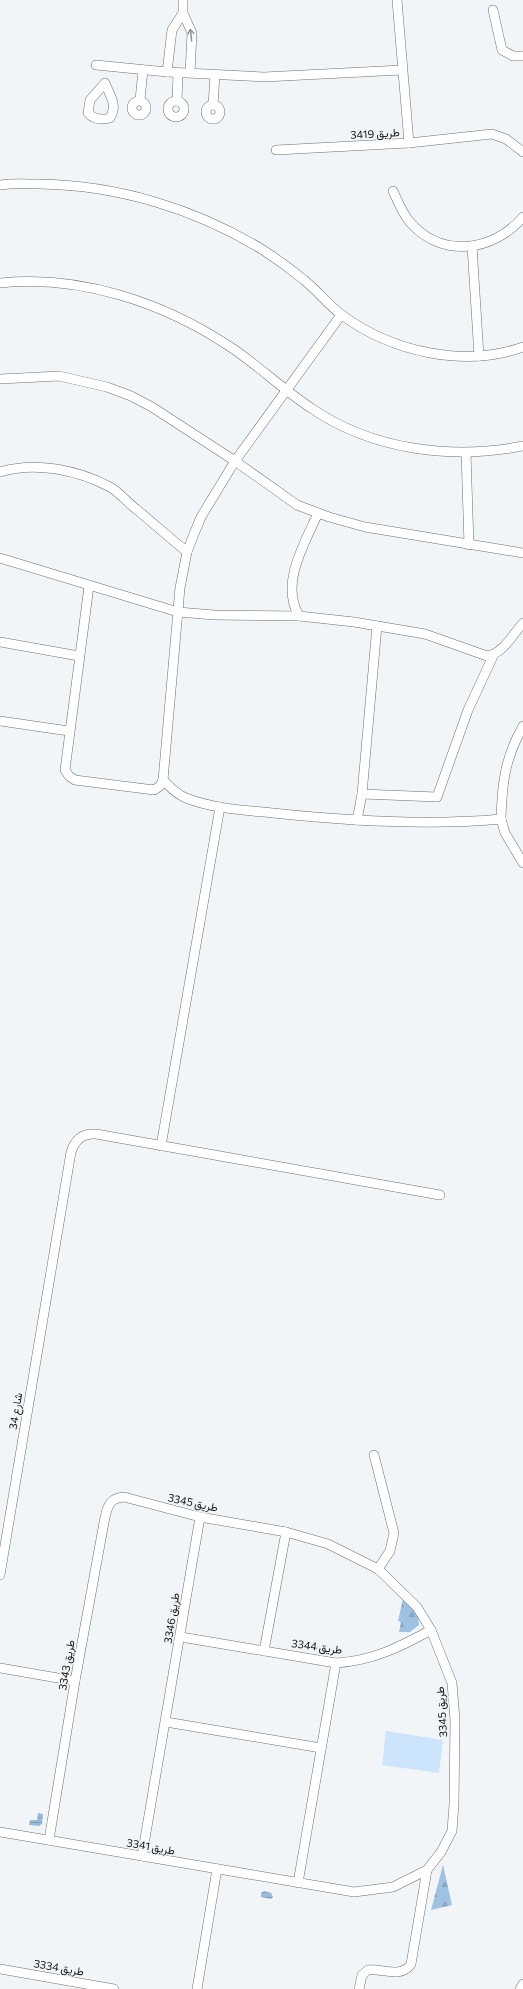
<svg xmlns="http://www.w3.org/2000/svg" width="523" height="1989" font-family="Commissioner,Vazirmatn,sans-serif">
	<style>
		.forest { fill: url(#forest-firs) }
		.park { fill: #cce4fc }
		.water { fill: url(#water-rules) }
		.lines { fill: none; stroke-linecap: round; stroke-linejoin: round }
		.street-casing { stroke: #6c6f71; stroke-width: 10 }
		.street { stroke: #fff; stroke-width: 9 }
		.oneway { stroke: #949595 }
		.labels { text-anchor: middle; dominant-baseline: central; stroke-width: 3; stroke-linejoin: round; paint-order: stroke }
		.street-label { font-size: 11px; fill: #121314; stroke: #f2f5f8 }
	</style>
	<defs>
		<pattern id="forest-firs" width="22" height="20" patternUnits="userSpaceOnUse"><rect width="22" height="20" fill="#a0c2e2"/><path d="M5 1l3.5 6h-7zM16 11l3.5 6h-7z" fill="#89a6c1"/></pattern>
		<pattern id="water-rules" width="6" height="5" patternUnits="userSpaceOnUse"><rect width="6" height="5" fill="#99bada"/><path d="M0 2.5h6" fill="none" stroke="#839fba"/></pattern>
	</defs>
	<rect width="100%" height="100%" fill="#f2f5f8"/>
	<g class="forest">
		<polygon points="403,1599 417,1609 419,1625 410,1632 399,1632 401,1622 398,1621"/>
		<polygon points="443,1865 452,1905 431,1910"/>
	</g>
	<polygon class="park" points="386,1731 443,1740 439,1773 382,1765"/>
	<g class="water">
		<polygon points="38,1813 43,1814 42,1824 39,1826 29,1825 30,1820 37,1820"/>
		<polygon points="264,1891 271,1893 273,1897 271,1899 261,1897 261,1893"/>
	</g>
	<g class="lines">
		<g class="street-casing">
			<g id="street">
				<polyline points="397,0 409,143"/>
				<polyline points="493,10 502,50 513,56 523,56"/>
				<polyline points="183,13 183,0"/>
				<polyline points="96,65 167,72 264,77 402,70"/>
				<polyline points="167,72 172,30 183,13 192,33 190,73"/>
				<path d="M105,83c5,13 13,22 5,35 -8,2 -16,2 -22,-5l2,-13z"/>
				<polyline points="140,100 143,70"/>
				<circle cx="139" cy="108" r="7"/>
				<polyline points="177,101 178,73"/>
				<circle cx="176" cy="109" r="8"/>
				<polyline points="213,105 215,75"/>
				<circle cx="213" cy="112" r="7"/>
				<polyline points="276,150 409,143 492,134 506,139 523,152"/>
				<path d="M0,185c13,-2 26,-1 39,-1 79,1 157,25 224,66 14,9 29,20 41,30 14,11 24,25 38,35 50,37 122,53 181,32"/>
				<path d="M393,191c5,11 9,21 16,30 32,38 84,31 114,-4"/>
				<polyline points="472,246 479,356"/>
				<path d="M0,283c81,-8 162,19 229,63 29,19 53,43 82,62 61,42 141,52 212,38"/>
				<polyline points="0,379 59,376 107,387 131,396 152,407 235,461 297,505 329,517 365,527 523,553"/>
				<polyline points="466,453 469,545"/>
				<path d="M0,472c35,-11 78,-2 110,15 9,5 17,15 26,22 17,14 34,29 51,43"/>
				<path d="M0,558l178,54 36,3 85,1 55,6 71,12 62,22c16,-2 26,-22 36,-33"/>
				<polyline points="89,586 65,770 69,776 75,780 154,790 160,786 163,780 180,588 187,552 194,534 201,517 235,461 341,315"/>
				<path d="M299,616c-19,-33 5,-71 19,-103"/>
				<polyline points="0,642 79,656"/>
				<polyline points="0,721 69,731"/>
				<path d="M163,780c7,7 13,14 23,18 28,11 58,12 87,15 75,8 153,13 228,6l4,14 18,30"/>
				<polyline points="362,794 437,797 468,710 494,654"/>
				<path d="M501,819c1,-36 4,-61 22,-93"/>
				<polyline points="357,820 362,794 377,626"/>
				<polyline points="161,1146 220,807"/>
				<polyline points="374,1455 394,1533 390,1551 378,1569"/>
				<path d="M0,1575l71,-423c4,-13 12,-19 25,-18l344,61"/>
				<path d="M181,1637l155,26c36,-2 64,-16 95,-33"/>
				<polyline points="264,1651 286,1532"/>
				<polyline points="0,1668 75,1681"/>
				<polyline points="166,1722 321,1748"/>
				<path d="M0,1832l354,60 39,-5 34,-17 14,-18 11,-21 2,-27 1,-84 -3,-37 -21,-53 -14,-23 -39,-38 -50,-25 -42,-12 -86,-15 -76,-20c-13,1 -16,7 -19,20l-30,164 -26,159"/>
				<polyline points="142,1856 200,1517"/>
				<polyline points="298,1883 336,1663"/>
				<polyline points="0,1969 114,1989"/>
				<polyline points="197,1989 217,1869"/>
				<path d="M359,1989l3,-14 6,-5c14,-2 33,9 43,-6l16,-94"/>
				<polyline points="520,1989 523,1984"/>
			</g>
		</g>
		<use href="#street" class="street"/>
	</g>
	<defs><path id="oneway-shaft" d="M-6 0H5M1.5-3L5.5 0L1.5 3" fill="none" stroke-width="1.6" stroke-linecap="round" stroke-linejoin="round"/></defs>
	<use class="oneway" href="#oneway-shaft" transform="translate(191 35) rotate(-96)"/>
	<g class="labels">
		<g class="street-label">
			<text transform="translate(375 133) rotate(-3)">طريق 3419</text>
			<text transform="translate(15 1411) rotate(-81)">شارع 34</text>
			<text transform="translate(193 1502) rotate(12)">طريق 3345</text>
			<text transform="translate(171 1618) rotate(-81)">طريق 3346</text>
			<text transform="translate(317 1646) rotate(8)">طريق 3344</text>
			<text transform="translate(66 1665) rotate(-80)">طريق 3343</text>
			<text transform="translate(441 1712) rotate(-94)">طريق 3345</text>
			<text transform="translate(151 1846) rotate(10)">طريق 3341</text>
			<text transform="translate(59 1967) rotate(10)">طريق 3334</text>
		</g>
	</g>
</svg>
